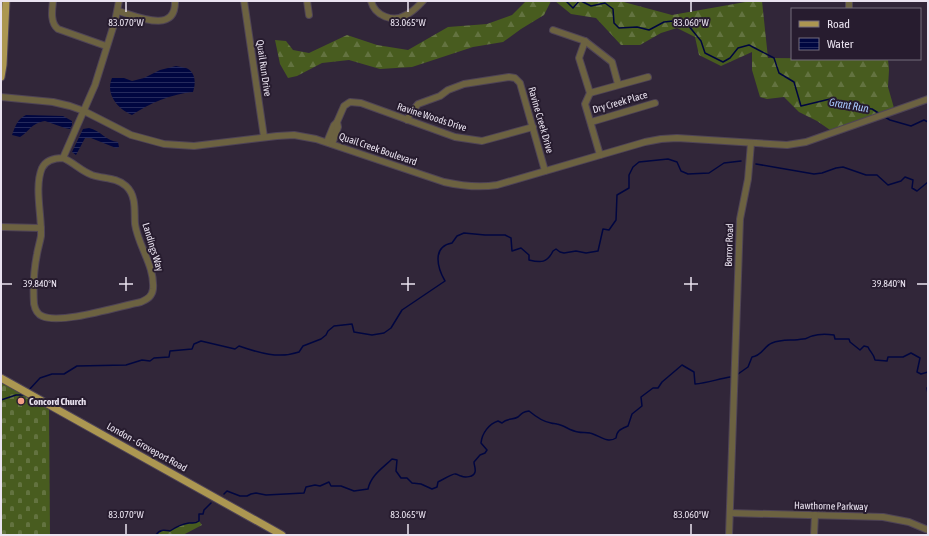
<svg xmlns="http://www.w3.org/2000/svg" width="929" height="536" font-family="'Asap Condensed',sans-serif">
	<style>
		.forest { fill: url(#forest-firs) }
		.cemetery { fill: url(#cemetery-stones) }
		.water { fill: url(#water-rules) }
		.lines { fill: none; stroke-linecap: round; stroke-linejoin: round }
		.stream { stroke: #000640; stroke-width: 1.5 }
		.minor-casing { stroke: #4f4456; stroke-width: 8 }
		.major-casing { stroke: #4f4456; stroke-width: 9 }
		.minor { stroke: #6c6241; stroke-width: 6 }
		.major { stroke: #ac9751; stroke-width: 7 }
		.ticks { fill: none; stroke: #eae3f0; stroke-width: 1.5 }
		.poi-dot { fill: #f39f85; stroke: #271c2f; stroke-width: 1.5 }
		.labels { text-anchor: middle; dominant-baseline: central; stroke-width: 4; stroke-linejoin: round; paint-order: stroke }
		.street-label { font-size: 10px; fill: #eae3f0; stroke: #271c2f }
		.poi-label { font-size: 10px; font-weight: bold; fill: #eae3f0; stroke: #271c2f; text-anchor: start }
		.water-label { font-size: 11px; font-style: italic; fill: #a7c6fc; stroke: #271c2f }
		.ticks-label { font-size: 10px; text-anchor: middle; fill: #eae3f0; stroke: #271c2f; stroke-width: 4; stroke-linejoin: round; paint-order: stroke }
	</style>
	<defs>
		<pattern id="forest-firs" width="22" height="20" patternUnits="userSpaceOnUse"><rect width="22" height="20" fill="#485c1f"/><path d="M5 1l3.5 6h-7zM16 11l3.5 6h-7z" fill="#637340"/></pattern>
		<pattern id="cemetery-stones" width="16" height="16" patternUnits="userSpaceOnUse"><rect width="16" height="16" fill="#485c1f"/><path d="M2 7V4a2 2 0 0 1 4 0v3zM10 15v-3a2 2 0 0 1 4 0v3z" fill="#637340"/></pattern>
		<pattern id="water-rules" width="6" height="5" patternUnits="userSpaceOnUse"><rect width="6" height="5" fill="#000640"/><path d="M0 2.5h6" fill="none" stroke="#252a5c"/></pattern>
	</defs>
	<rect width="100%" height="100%" fill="#312639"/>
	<g class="forest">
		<polygon points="526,1 551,1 544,15 521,29 503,42 473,47 412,67 380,69 349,60 322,63 297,76 288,78 280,64 275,40 286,41 293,50 309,53 347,35 377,45 408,50 448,27 487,24 512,15"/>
		<polygon points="555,1 620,1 672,15 751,1 762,1 768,58 888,59 889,70 888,87 894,108 830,130 817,121 799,112 784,97 767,99 760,97 752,70 752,52 721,66 699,55 695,37 677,28 661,33 640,45 621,45 596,18 571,14"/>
		<path d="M199,521l3,4 -19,10h-27c4,-6 8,-5 14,-4 6,-4 12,-7 19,-8 4,0 6,1 10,-2z"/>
	</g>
	<polygon class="cemetery" points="1,383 19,391 49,408 50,535 1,535"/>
	<g class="water">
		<path d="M176,66c3,1 7,1 10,2 10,4 10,16 7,24 -21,2 -44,11 -61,23 -14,-6 -27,-21 -20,-37h12l8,3 12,-3 16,-8z"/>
		<path d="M26,115l37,1 9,5v4l-2,4 -5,-1 -20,-7c-15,3 -14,9 -25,16l-8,-2c3,-8 5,-16 14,-20z"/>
		<path d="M89,128c11,2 17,13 29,14l1,5 -3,1 -25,-10h-6l-9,17 -4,-3 11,-23z"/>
	</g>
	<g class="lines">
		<g class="stream">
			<polyline points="566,1 573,8 579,1"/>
			<polyline points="581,1 591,6 605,3 613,9 614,23 619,28 637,27 649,30 664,22 673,21 688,25 701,41 705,53 723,62 730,58 738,48 749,45 774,58 779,73 794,82 801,106 830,99 838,105 872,109 880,114"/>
			<polyline points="885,117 890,120 911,126 924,120 928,122"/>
			<polyline points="756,164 814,174 822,173 836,168 843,167 866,175 877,175 888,185 901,181 905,177 913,180 912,188 917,191 928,182"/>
			<path d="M738,374l10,-7 4,-10c10,-1 12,-11 20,-14 10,-4 20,-2 31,-4 4,0 5,-2 9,-3 6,-2 16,-2 22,-1l1,4h14l1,3 10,8 4,-4 4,1c2,5 6,7 7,13l12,1 1,-4h15l8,-4 9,5 -3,14 4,2 7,-2"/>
			<polyline points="928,387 927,388 928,394"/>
			<path d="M28,391l12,-13 12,-4h12l13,-8 49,-1 16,-5 8,1 4,-3 15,-1 1,-6 22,-2 2,-5 7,-3 34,8 4,-3c20,7 40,13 60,6l4,-6 18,-7 5,-4 2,-4 6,-5 18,-2 2,8 18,3 12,-2 7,-5 11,-18 43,-29c-7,-12 -14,-34 7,-38l5,-7 7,-3 21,2h20l6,3 1,13 9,-3 8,7v5c12,3 18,3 24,-9l3,-2 4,3 4,1 12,-2 10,2 12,-2 5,-22 6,1 7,-10 1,-25 12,-7v-13l4,-8 6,-5 29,-3 9,3 4,9 7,3 21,-1 15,-10 17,-2"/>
			<polyline points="1,400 16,395 25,395 26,394"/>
			<path d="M224,494l3,-3 13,5h7l4,-2 5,-1 10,2 38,-2 2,-6 9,-2 5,1 9,-4 2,4h10l13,5 14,-2c3,-14 15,-21 24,-30l5,1 -1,11 5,7h6l5,5 9,1 11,5 5,-2 1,-5c2,-1 16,-9 17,-8 3,0 4,2 6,2 4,2 13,1 14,-4 1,-3 -1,-7 -1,-10l6,-7 5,-2 2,-3 -6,-7c1,-10 8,-19 17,-22l4,2c5,-5 11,-3 16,-6 4,-4 5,-5 11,-6 6,5 15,11 22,12 3,1 3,0 6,1 7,1 13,7 21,8 4,1 8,0 12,1 9,2 17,11 26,5 1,-8 5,-9 12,-12l4,-12 10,-8 -1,-9 12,-9h5l4,-6 20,-17 12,7 1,12c12,-1 23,-5 35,-7"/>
			<path d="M156,535c4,-6 8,-5 14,-4 6,-4 12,-7 19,-8 4,0 6,1 10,-2v-7h4l1,-4 7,-7"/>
		</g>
		<g class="minor-casing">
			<g id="minor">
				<path d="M53,1c-1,9 -3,22 5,28l48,17"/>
				<polyline points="244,1 264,137"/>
				<polyline points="307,1 309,15"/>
				<path d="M371,1c4,15 22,22 35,14 7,-3 12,-9 17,-14"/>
				<polyline points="849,1 849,9"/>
				<path d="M118,11c18,5 58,24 57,-10"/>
				<polyline points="553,30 585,41 612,62 618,84"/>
				<polyline points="585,41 579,58 590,93 585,104 600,155"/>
				<polyline points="590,93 648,77"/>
				<path d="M1,97l52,5 17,4 14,5 47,24 33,9 30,2 83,-10 17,-1 22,4 128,43c18,4 35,6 53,3l148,-43 16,-3 16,-1 110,7 19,-3 122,-43"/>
				<polyline points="407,120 410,114 418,104 440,96 448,90 464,84 509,77 515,78 520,83 545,171"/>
				<polyline points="591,122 655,103"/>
				<polyline points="327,142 334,125 337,122"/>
				<polyline points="332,144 338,127 337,122 344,106 350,102 361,103 455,137 482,141 533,127"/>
				<path d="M63,158c10,4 18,13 29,17 12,4 24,2 34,11 11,10 8,26 9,38 3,22 20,42 18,65 -1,8 -6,10 -12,13 -21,4 -81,23 -99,14 -5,-2 -7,-7 -8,-12 -1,-16 0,-35 3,-50 1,-6 3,-12 4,-18 1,-20 -7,-49 1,-68 4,-8 12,-10 21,-10l32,-73 20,-64 4,-20"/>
				<polyline points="1,227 41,228"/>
				<polyline points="730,513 883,517 909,522 928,530"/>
				<polyline points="729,535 740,219 748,179 751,143"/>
				<polyline points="814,535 815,515"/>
			</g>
		</g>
		<g class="major-casing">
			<g id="major">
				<polyline points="1,77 3,65 6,1"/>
				<polyline points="1,378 282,535"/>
			</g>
		</g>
		<use href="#minor" class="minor"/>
		<use href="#major" class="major"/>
	</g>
	<path class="ticks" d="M126,2v10M408,2v10M691,2v10M126,277v14M408,277v14M691,277v14M2,284h10M119,284h14M401,284h14M684,284h14M917,284h10M126,524v10M408,524v10M691,524v10"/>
	<circle class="poi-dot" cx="21" cy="401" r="4"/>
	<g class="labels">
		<g class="street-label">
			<text transform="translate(264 68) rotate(82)">Quail Run Drive</text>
			<text transform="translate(620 102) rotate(-16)">Dry Creek Place</text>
			<text transform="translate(432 117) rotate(18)">Ravine Woods Drive</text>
			<text transform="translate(541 120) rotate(74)">Ravine Creek Drive</text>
			<text transform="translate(378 149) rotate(19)">Quail Creek Boulevard</text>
			<text transform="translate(729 245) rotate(-88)">Borror Road</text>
			<text transform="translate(153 247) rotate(73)">Landings Way</text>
			<text transform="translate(147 447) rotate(29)">London - Groveport Road</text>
			<text transform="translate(831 506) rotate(1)">Hawthorne Parkway</text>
		</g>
		<g class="poi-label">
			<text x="29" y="401">Concord Church</text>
		</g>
		<g class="water-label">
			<text transform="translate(849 105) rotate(10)">Grant Run</text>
		</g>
	</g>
	<g class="ticks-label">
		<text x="126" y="26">83.070°W</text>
		<text x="408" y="26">83.065°W</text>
		<text x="691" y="26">83.060°W</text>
		<text x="40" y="287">39.840°N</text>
		<text x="889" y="287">39.840°N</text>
		<text x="126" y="518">83.070°W</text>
		<text x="408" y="518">83.065°W</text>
		<text x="691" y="518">83.060°W</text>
	</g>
	<rect width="929" height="536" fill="none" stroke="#eae3f0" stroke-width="4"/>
	<rect x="791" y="8" width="130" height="52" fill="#271c2f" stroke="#756c7c"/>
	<rect x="799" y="21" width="20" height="6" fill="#ac9751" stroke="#756c7c"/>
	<text x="827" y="28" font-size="12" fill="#eae3f0">Road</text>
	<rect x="799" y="38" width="20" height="12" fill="url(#water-rules)" stroke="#756c7c"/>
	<text x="827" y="48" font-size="12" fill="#eae3f0">Water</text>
</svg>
